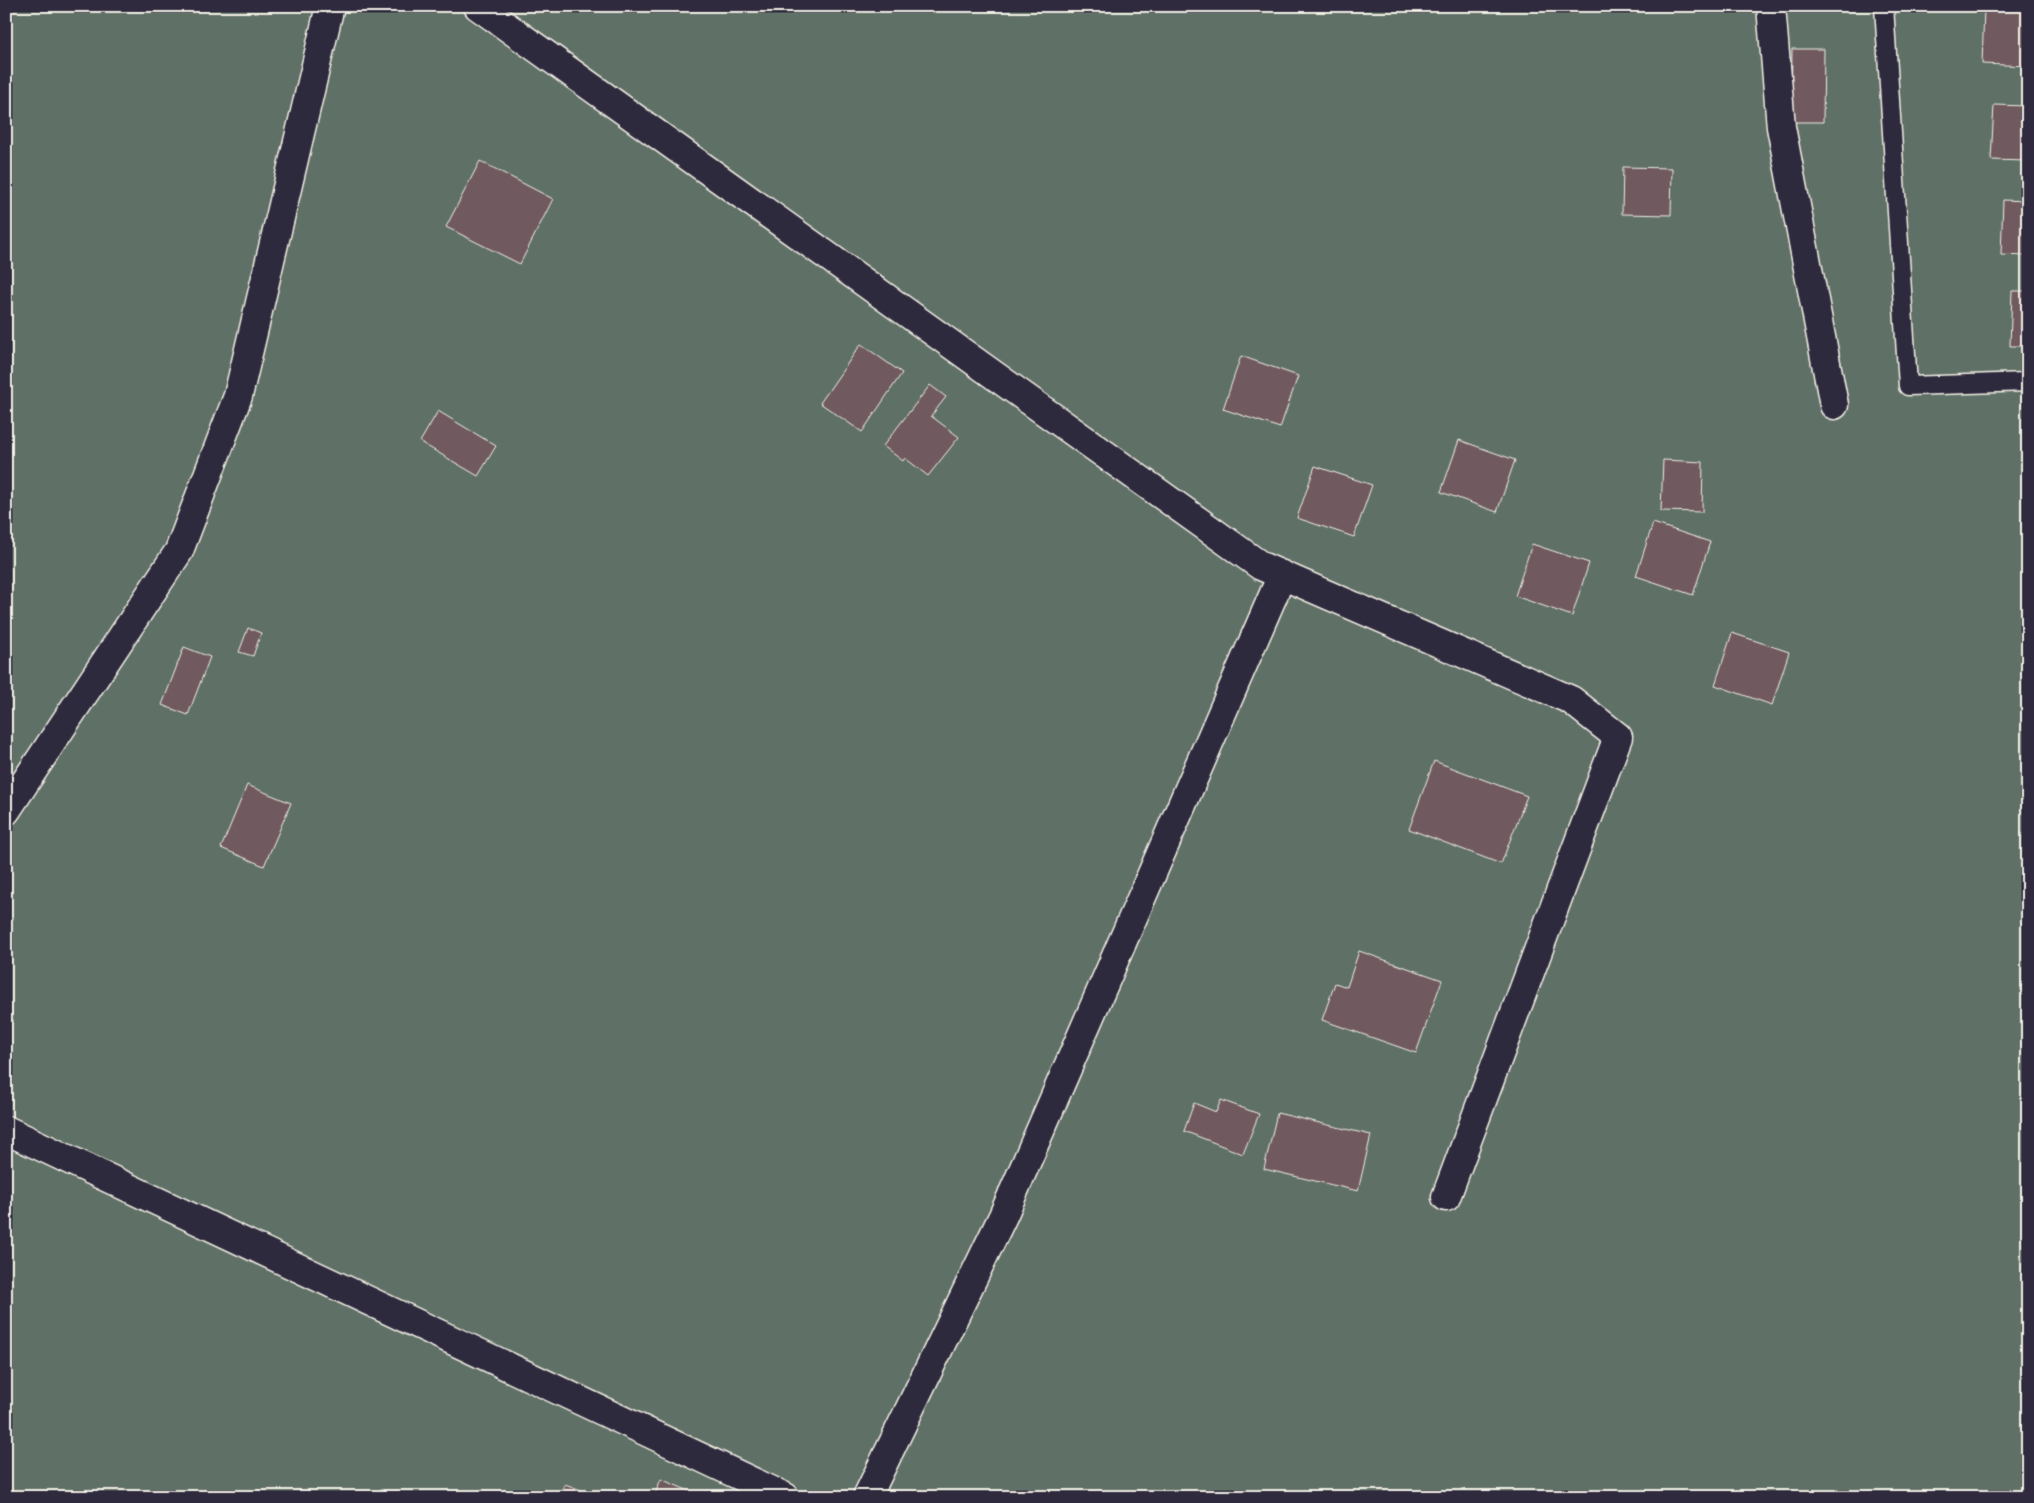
<svg xmlns="http://www.w3.org/2000/svg" width="2034" height="1503" font-family="Caveat,sans-serif">
	<style>
		.green { fill: #5f6f66; stroke: #aab0a7 }
		.building { fill: #705a5f; stroke: #f4f1e8 }
		.lines { fill: none; stroke-linecap: round; stroke-linejoin: round }
		.lane-casing { stroke: #f4f1e8; stroke-width: 21 }
		.street-casing { stroke: #f4f1e8; stroke-width: 31 }
		.secondary-casing { stroke: #f4f1e8; stroke-width: 31 }
		.lane { stroke: #2f2a3d; stroke-width: 18 }
		.street { stroke: #2f2a3d; stroke-width: 28 }
		.secondary { stroke: #2f2a3d; stroke-width: 28 }
	</style>
	<rect width="100%" height="100%" fill="#2f2a3d"/>
	<filter id="ink" filterUnits="userSpaceOnUse"><feTurbulence type="fractalNoise" baseFrequency=".02" numOctaves="2"/><feDisplacementMap in="SourceGraphic" scale="10" xChannelSelector="R" yChannelSelector="G"/><feConvolveMatrix kernelMatrix="1 2 1 2 8 2 1 2 1" color-interpolation-filters="sRGB"/></filter>
	<g filter="url(#ink)">
		<rect class="green" x="6" y="6" width="2022" height="1491"/>
		<g class="building">
			<polygon points="1984,9 2028,10 2028,66 1982,64"/>
			<polygon points="1792,49 1824,49 1823,122 1791,122"/>
			<polygon points="1994,105 2028,106 2028,161 1991,160"/>
			<polygon points="480,161 553,199 520,264 446,227"/>
			<polygon points="1623,167 1672,168 1671,215 1622,214"/>
			<polygon points="2003,200 2028,201 2028,256 2001,255"/>
			<polygon points="2012,291 2028,291 2028,346 2010,346"/>
			<polygon points="861,344 902,373 862,432 820,403"/>
			<polygon points="1241,356 1298,376 1280,428 1223,409"/>
			<polygon points="930,385 946,397 931,416 959,437 928,476 905,458 903,461 883,446"/>
			<polygon points="438,411 496,446 478,476 420,442"/>
			<polygon points="1459,440 1515,460 1497,512 1441,492"/>
			<polygon points="1663,460 1703,462 1702,512 1661,511"/>
			<polygon points="1315,466 1372,485 1354,537 1297,518"/>
			<polygon points="1653,523 1710,542 1693,595 1636,576"/>
			<polygon points="1532,544 1589,563 1572,616 1515,596"/>
			<polygon points="248,628 261,633 253,656 239,652"/>
			<polygon points="1732,633 1789,652 1772,705 1715,685"/>
			<polygon points="184,647 210,657 188,715 162,705"/>
			<polygon points="1434,761 1527,796 1501,864 1409,829"/>
			<polygon points="247,785 291,803 264,866 221,848"/>
			<polygon points="1359,951 1442,980 1416,1053 1322,1020 1335,983 1347,987"/>
			<polygon points="1221,1100 1259,1114 1243,1154 1184,1131 1194,1103 1216,1112"/>
			<polygon points="1277,1113 1371,1135 1358,1191 1264,1169"/>
			<polygon points="661,1479 689,1491 686,1497 654,1497"/>
			<polygon points="565,1484 600,1497 560,1497"/>
		</g>
		<g class="lines">
			<g class="lane-casing">
				<polyline id="lane" points="1884,6 1908,386 2028,382"/>
			</g>
			<g class="street-casing">
				<g id="street">
					<polyline points="478,6 1261,566 1571,700 1618,737 1446,1197"/>
					<polyline points="1771,6 1781,127 1834,405"/>
					<polyline points="6,1130 785,1497"/>
					<polyline points="867,1497 1003,1216 1282,575"/>
				</g>
			</g>
			<g class="secondary-casing">
				<polyline id="secondary" points="6,811 179,551 238,396 330,6"/>
			</g>
			<use href="#lane" class="lane"/>
			<use href="#street" class="street"/>
			<use href="#secondary" class="secondary"/>
		</g>
	</g>
	<rect width="2034" height="1503" fill="none" stroke="#2f2a3d" stroke-width="25"/>
	<rect x="12" y="12" width="2009" height="1478" fill="none" stroke="#f4f1e8" stroke-width="2" filter="url(#ink)"/>
</svg>
